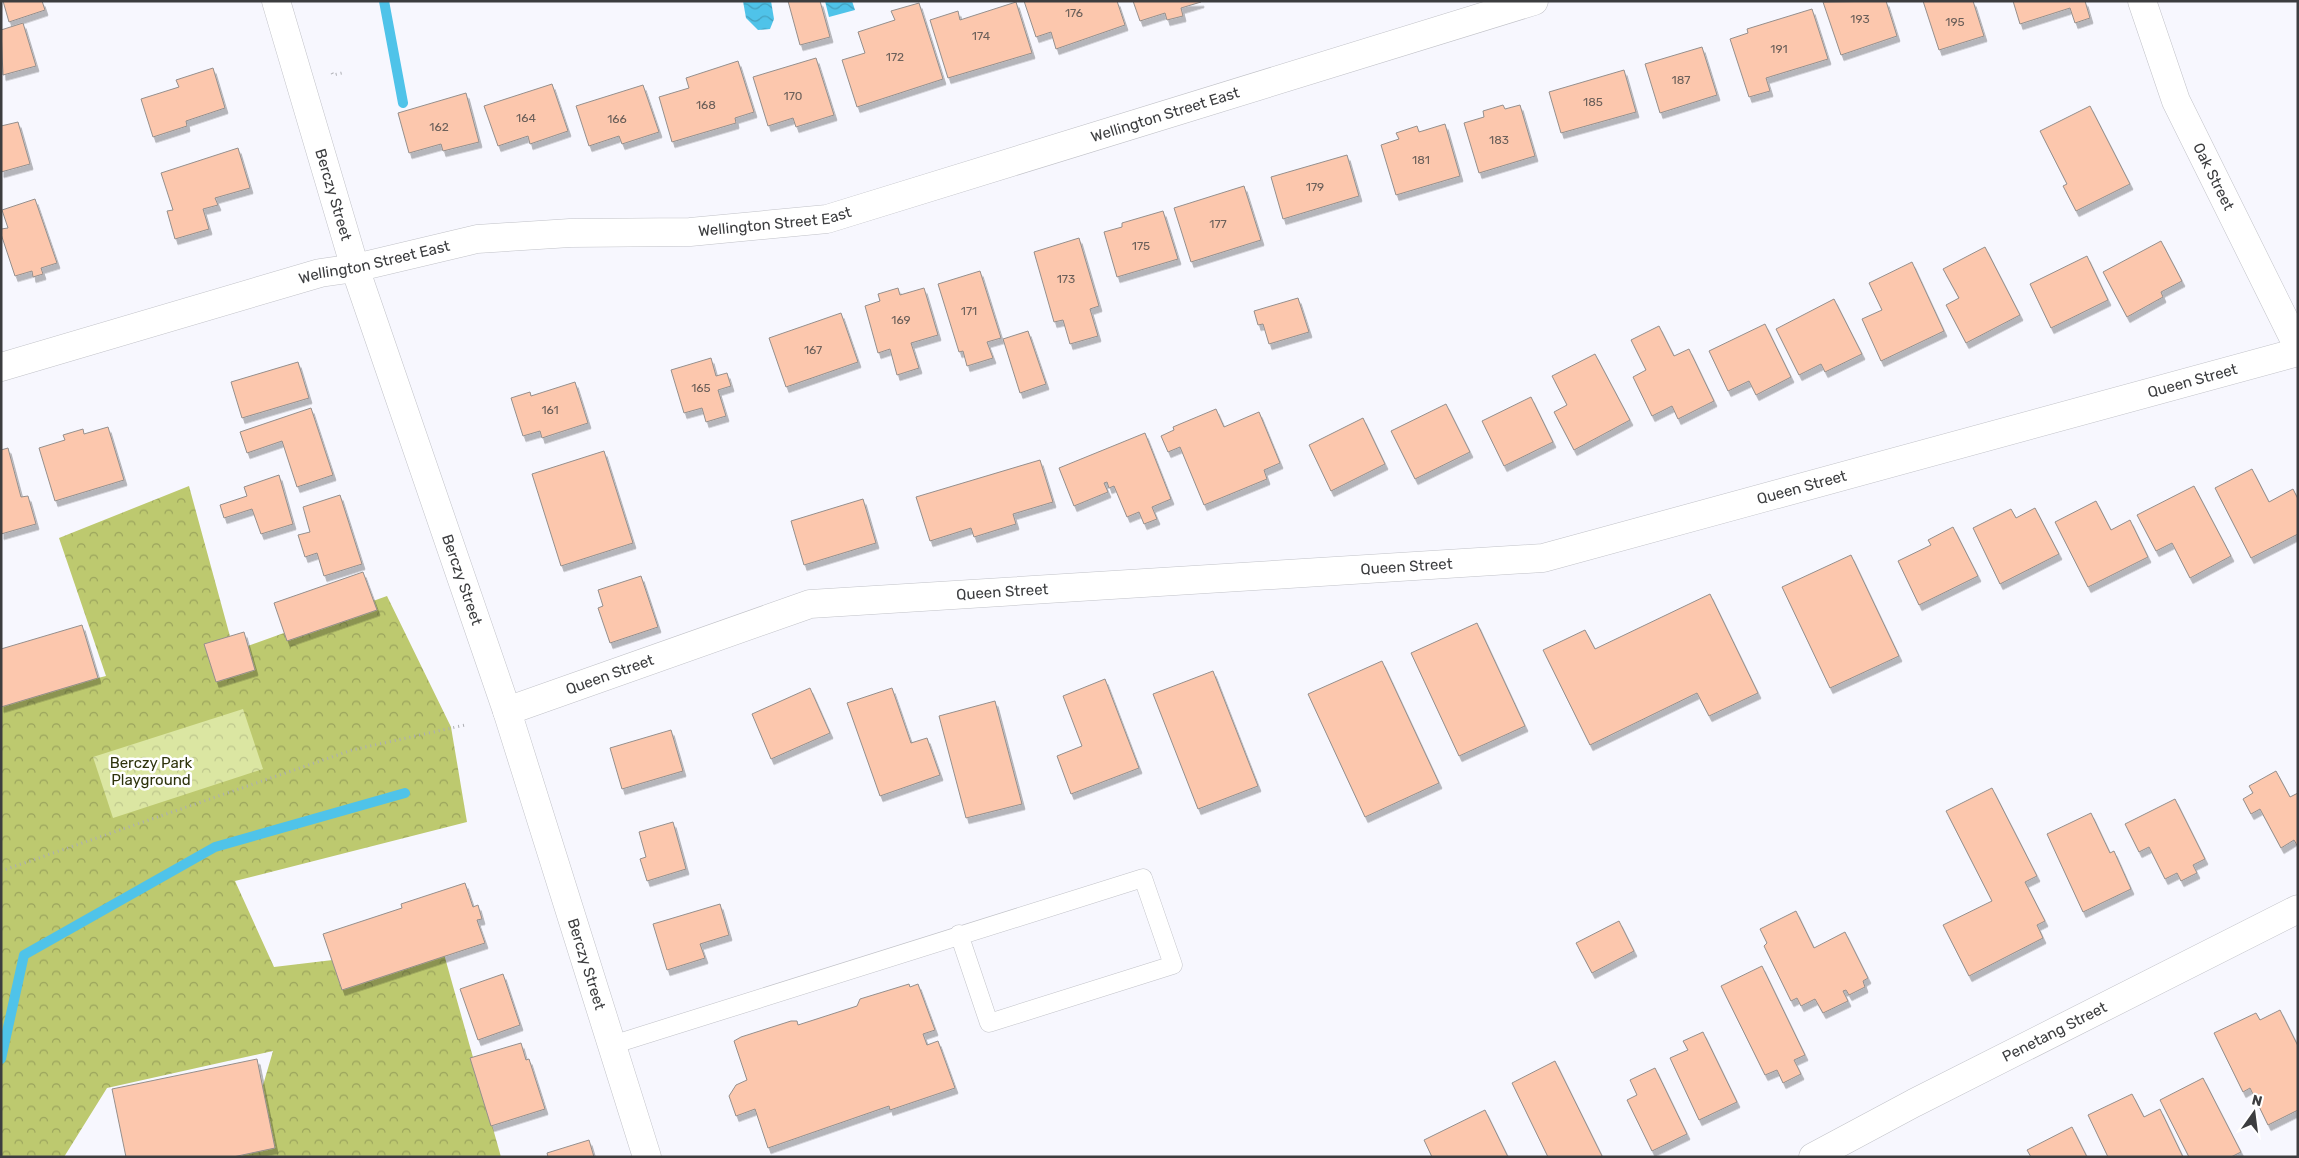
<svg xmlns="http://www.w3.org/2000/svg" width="2299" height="1158" font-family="Rubik,sans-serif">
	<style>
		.forest { fill: url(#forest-crowns) }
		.park { fill: url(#park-crowns) }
		.water { fill: url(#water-waves) }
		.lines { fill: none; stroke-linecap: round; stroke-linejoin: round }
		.stream { stroke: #4fc3e9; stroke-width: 10 }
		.building { fill: #fcc7ad; stroke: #958f8c; filter: url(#shadow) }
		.lane-casing { stroke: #c1c2c8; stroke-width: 19 }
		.street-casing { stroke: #c1c2c8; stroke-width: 29 }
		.secondary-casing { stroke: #c1c2c8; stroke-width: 29 }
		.path { stroke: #adaeb3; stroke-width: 3; stroke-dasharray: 1 4; stroke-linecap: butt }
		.lane { stroke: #fff; stroke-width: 18 }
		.street { stroke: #fff; stroke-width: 28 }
		.secondary { stroke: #fff; stroke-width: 28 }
		.labels { text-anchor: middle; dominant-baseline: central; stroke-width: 5; stroke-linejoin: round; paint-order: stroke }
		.number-label { font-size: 12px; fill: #6c605a }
		.street-label { font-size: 15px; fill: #3c3d3f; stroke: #fff }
		.park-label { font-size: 15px; fill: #2e330c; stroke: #fff }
	</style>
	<defs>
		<pattern id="forest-crowns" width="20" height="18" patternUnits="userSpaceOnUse" patternTransform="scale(1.25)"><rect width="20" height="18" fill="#bdc96f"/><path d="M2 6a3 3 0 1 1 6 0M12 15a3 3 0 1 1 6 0" fill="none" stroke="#9ba45d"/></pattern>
		<pattern id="park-crowns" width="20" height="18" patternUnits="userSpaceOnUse" patternTransform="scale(1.25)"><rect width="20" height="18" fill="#dbe6a2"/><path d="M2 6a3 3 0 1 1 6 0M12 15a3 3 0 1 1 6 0" fill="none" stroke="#bdc68d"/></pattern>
		<pattern id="water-waves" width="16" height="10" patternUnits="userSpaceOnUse" patternTransform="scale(1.25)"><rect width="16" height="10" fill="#4fc3e9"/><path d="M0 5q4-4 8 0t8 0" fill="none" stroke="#43a0be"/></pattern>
		<filter id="shadow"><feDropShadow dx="3" dy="5.5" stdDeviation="0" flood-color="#0004"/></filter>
	</defs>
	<rect width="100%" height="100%" fill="#f7f7fe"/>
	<polygon class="forest" points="189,486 234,651 387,596 451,727 467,822 235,881 274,967 442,947 501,1157 242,1157 273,1051 107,1088 64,1157 1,1157 1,702 106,676 59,538"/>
	<polygon class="park" points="243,709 263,769 113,818 93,757"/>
	<g class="water">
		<polygon points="743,1 771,1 774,19 770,29 758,30 746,18"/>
		<polygon points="825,1 852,1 855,10 829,17"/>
	</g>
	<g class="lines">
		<g class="stream">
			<polyline points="384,1 403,103"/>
			<polyline points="1,1059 24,955 215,847 405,793"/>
		</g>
	</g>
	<g class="building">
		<polygon points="3,1 42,1 45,10 9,22"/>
		<polygon points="788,1 820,1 830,37 800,45"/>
		<polygon points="1024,1 1117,1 1125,25 1056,49 1051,32 1036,37"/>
		<polygon points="1133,1 1201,1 1201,2 1181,8 1183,16 1167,20 1165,13 1140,21"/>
		<polygon points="1886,1 1897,36 1841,55 1823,2"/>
		<polygon points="1923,1 1973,1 1984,36 1939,50"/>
		<polygon points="2013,1 2085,1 2090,18 2075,23 2070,8 2020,24"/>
		<polygon points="1016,2 1032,53 948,78 930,20 958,11 960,20"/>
		<polygon points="919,3 943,79 857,107 842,60 865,53 858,32 895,20 891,11"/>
		<polygon points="1812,9 1828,59 1766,78 1770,91 1749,97 1730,39 1748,33 1747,29"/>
		<polygon points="23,23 36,66 3,75 1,30"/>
		<polygon points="1702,47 1717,95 1660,113 1645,64"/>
		<polygon points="816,58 834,115 796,127 793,118 768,126 753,77"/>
		<polygon points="738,61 754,112 735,118 736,123 672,142 659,97 689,88 686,78"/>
		<polygon points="213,68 225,108 186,121 187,126 153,137 141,99 179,87 176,80"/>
		<polygon points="1624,70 1636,112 1561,133 1549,92"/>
		<polygon points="552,84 568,131 530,144 528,136 498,146 484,106"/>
		<polygon points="643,85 659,132 622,144 619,136 589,146 576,106"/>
		<polygon points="466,93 479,142 443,151 441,144 409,153 398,113"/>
		<polygon points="1503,105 1505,109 1520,105 1535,156 1479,173 1464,123 1484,117 1483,111"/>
		<polygon points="2090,106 2130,184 2076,211 2063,186 2067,184 2040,131"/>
		<polygon points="18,122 30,164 1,172 1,126"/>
		<polygon points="1445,124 1460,176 1396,195 1381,145 1399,139 1396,133 1417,126 1419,132"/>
		<polygon points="238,148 250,188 215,198 218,205 203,209 209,229 175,239 167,211 173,210 161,173"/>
		<polygon points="1347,155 1359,196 1283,219 1271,177"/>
		<polygon points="1244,186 1261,240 1191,262 1174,208"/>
		<polygon points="35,199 57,263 41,268 43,274 33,277 32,271 15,276 1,234 1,229 8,228 2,210"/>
		<polygon points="1163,211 1178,259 1117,277 1104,232 1122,227 1122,223"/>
		<polygon points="1079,238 1099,306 1090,309 1098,336 1070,344 1063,320 1054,322 1034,252"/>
		<polygon points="2161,241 2182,281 2161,292 2163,297 2127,317 2103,272"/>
		<polygon points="1985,247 2020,315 1966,343 1946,305 1959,298 1943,269"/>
		<polygon points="2087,256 2108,300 2051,328 2030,284"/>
		<polygon points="1912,262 1944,331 1881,361 1862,319 1882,310 1869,283"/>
		<polygon points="980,271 1001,338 987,342 993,358 967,366 963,351 959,352 938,284"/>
		<polygon points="898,288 900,295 924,288 938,335 911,343 919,368 897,375 890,349 878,353 865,306 880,301 878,294"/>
		<polygon points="1298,298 1309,332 1269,344 1263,324 1258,325 1254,311"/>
		<polygon points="1834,299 1862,354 1825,372 1821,364 1799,375 1776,329"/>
		<polygon points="841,313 858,362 786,387 769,338"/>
		<polygon points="1765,324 1791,377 1756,395 1749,381 1728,391 1709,351"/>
		<polygon points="1659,326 1674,356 1689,349 1714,401 1678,419 1672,406 1652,416 1633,377 1646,370 1631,340"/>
		<polygon points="1028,331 1046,384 1020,393 1003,339"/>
		<polygon points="1595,354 1630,420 1574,450 1554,412 1567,405 1552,376"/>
		<polygon points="711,358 716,376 727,373 731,386 718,390 726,416 706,422 702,408 684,413 671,370"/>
		<polygon points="298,362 309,398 242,418 231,382"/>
		<polygon points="575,382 588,423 542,438 540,431 523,436 511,398 530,392 531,396"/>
		<polygon points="1531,397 1553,442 1504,466 1482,421"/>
		<polygon points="1446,404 1470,452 1415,479 1391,431"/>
		<polygon points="311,408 333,475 297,487 282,441 247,453 240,432"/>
		<polygon points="1216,409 1224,427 1259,412 1280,463 1264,470 1267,479 1204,505 1180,447 1168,452 1161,436 1174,430 1173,427"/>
		<polygon points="1363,418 1385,464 1331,491 1309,445"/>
		<polygon points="108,427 124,480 55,501 39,448 65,440 63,435 83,429 84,434"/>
		<polygon points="1145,433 1171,499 1152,507 1157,519 1144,524 1139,512 1127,517 1114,486 1109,488 1107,482 1104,483 1108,492 1074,506 1059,468"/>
		<polygon points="8,448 21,497 28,496 36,524 1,534 1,450"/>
		<polygon points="604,451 633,543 561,566 532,474"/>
		<polygon points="1040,460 1053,502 1013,514 1016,524 974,537 971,528 930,541 916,497"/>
		<polygon points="2252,469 2269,502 2293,489 2298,499 2298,534 2251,558 2215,488"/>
		<polygon points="279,475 293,524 261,534 252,509 224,518 220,505 247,496 244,487"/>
		<polygon points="2194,486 2231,556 2190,578 2172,543 2156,551 2137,515"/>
		<polygon points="340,495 362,564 324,576 317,553 305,557 298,535 310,532 303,507"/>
		<polygon points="863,499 876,543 804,565 791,521"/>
		<polygon points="2096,501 2111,530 2130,520 2148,557 2088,587 2055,522"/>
		<polygon points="2035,508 2059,554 2000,584 1973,528 2011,509 2016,518"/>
		<polygon points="1953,527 1978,576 1919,605 1898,561 1931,545 1928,540"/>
		<polygon points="1851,555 1899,656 1830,688 1782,587"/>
		<polygon points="363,572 377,610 287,641 274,603"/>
		<polygon points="641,576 658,627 610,643 598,608 603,606 598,590"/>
		<polygon points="1710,594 1758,693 1709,716 1697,693 1590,745 1543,650 1585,630 1595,649"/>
		<polygon points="1477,623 1525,726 1459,756 1411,653"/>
		<polygon points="82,625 98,678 1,707 1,649"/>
		<polygon points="244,632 255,670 216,682 204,644"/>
		<polygon points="1382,661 1439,783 1365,817 1308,694"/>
		<polygon points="1213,671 1258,786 1198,809 1153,694"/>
		<polygon points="1105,679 1139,768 1071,794 1057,756 1082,746 1063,696"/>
		<polygon points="810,688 830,733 771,759 752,714"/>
		<polygon points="892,688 911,743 927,738 940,775 880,796 847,703"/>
		<polygon points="995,701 1022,804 966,818 939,716"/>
		<polygon points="671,730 683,771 622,789 610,748"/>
		<polygon points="2276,771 2290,797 2298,793 2298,847 2294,840 2281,848 2260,809 2251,814 2243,799 2253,793 2249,786"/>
		<polygon points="1992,788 2037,876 2025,882 2045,921 2037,925 2043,938 1969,976 1943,925 1992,901 1946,811"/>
		<polygon points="2175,799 2205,859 2193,865 2197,873 2181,881 2177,873 2165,879 2149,847 2139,852 2125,824"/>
		<polygon points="2091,813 2110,853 2114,851 2131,889 2083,912 2047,834"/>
		<polygon points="673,822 686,869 647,881 640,859 646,857 639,832"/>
		<polygon points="465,883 473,907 478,905 482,919 477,920 485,943 342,990 323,934 402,908 401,904"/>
		<polygon points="720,904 729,935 700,944 705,958 667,970 653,924"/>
		<polygon points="1796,911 1814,948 1845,932 1868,978 1863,981 1865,987 1849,995 1846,990 1843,991 1848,1001 1823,1013 1815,999 1801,1006 1797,998 1791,1001 1764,946 1767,943 1760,929"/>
		<polygon points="1619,921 1634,951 1592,973 1576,943"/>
		<polygon points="1762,966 1805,1055 1794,1060 1801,1074 1783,1083 1777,1070 1765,1075 1721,986"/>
		<polygon points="503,974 520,1025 478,1040 460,989"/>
		<polygon points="909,984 910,987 918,984 935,1030 923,1034 927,1045 938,1041 955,1088 890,1110 889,1106 768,1148 755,1109 736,1116 729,1096 736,1085 747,1080 734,1041 741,1037 791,1021 797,1021 798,1025 857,1006 860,999"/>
		<polygon points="2280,1010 2298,1046 2298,1110 2268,1125 2250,1088 2243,1092 2214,1033 2256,1013 2260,1020"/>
		<polygon points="1703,1032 1737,1102 1699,1120 1670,1058 1688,1050 1683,1041"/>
		<polygon points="521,1043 526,1060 529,1059 545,1109 491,1126 470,1058"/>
		<polygon points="257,1059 275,1148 233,1157 126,1157 112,1089"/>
		<polygon points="1555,1061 1602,1156 1599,1157 1548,1157 1512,1083"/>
		<polygon points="1655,1068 1687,1134 1652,1151 1627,1100 1637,1095 1630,1080"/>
		<polygon points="2203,1078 2241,1152 2231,1157 2189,1157 2160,1100"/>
		<polygon points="2132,1094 2144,1117 2160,1109 2183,1157 2108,1157 2088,1115"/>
		<polygon points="1485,1110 1508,1157 1432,1157 1424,1140"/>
		<polygon points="2072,1127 2087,1157 2031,1157 2027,1150"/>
		<polygon points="589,1140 594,1157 548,1157 547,1153"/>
	</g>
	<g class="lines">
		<g class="lane-casing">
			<polyline id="lane" points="612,1045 1143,878 1173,965 989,1023 959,934"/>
		</g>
		<g class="street-casing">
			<g id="street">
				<path id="s1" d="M276,1l79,267 152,443 140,446"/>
				<path id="s2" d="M2142,1l34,100 122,246"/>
				<path id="s3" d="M507,711l303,-107 733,-46 755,-206"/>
			</g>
		</g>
		<g class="secondary-casing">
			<g id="secondary">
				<path id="s4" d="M1,367l319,-94 35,-5 122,-29 93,-6 120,-1 137,-13 707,-218"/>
				<path id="s5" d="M1813,1157l101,-54 384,-194"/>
			</g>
		</g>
		<g class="path">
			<polyline points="332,73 333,75 342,73"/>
			<polyline points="1,871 352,750 465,725"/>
		</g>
		<use href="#lane" class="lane"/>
		<use href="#street" class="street"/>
		<use href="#secondary" class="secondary"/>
	</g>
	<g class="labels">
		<g class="number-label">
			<text x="1074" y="13">176</text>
			<text x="1860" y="19">193</text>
			<text x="1955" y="22">195</text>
			<text x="981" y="36">174</text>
			<text x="1779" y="49">191</text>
			<text x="895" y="57">172</text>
			<text x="1681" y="80">187</text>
			<text x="793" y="96">170</text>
			<text x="1593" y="102">185</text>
			<text x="706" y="105">168</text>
			<text x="526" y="118">164</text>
			<text x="617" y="119">166</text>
			<text x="439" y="127">162</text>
			<text x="1499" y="140">183</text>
			<text x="1421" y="160">181</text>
			<text x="1315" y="187">179</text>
			<text x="1218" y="224">177</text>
			<text x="1141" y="246">175</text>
			<text x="1066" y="279">173</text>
			<text x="969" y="311">171</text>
			<text x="901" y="320">169</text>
			<text x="813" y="350">167</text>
			<text x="701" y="388">165</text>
			<text x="550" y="410">161</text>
		</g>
		<g class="street-label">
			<text stroke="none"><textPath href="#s4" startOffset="1198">Wellington Street East</textPath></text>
			<text stroke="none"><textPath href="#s2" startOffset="190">Oak Street</textPath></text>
			<text stroke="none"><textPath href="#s1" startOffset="202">Berczy Street</textPath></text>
			<text stroke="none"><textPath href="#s4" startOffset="792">Wellington Street East</textPath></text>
			<text stroke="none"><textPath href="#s4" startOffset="388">Wellington Street East</textPath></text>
			<text stroke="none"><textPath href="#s3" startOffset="1729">Queen Street</textPath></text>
			<text stroke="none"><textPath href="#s3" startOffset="1324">Queen Street</textPath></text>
			<text stroke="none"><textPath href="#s3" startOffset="919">Queen Street</textPath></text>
			<text stroke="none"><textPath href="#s1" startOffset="608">Berczy Street</textPath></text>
			<text stroke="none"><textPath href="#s3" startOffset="514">Queen Street</textPath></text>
			<text stroke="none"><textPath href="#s3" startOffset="109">Queen Street</textPath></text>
			<text stroke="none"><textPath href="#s1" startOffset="1012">Berczy Street</textPath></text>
			<text stroke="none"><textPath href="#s5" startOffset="272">Penetang Street</textPath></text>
		</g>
		<g class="park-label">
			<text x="151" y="763">Berczy Park<tspan x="151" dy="17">Playground</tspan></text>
		</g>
	</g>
	<rect width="2299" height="1158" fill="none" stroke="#3c3d3f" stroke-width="5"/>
	<g transform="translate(2254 1113) rotate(14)" stroke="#ffffff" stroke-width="4" paint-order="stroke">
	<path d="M0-4L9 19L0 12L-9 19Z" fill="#3c3d3f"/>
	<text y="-8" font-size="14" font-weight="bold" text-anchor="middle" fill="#3c3d3f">N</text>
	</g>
</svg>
